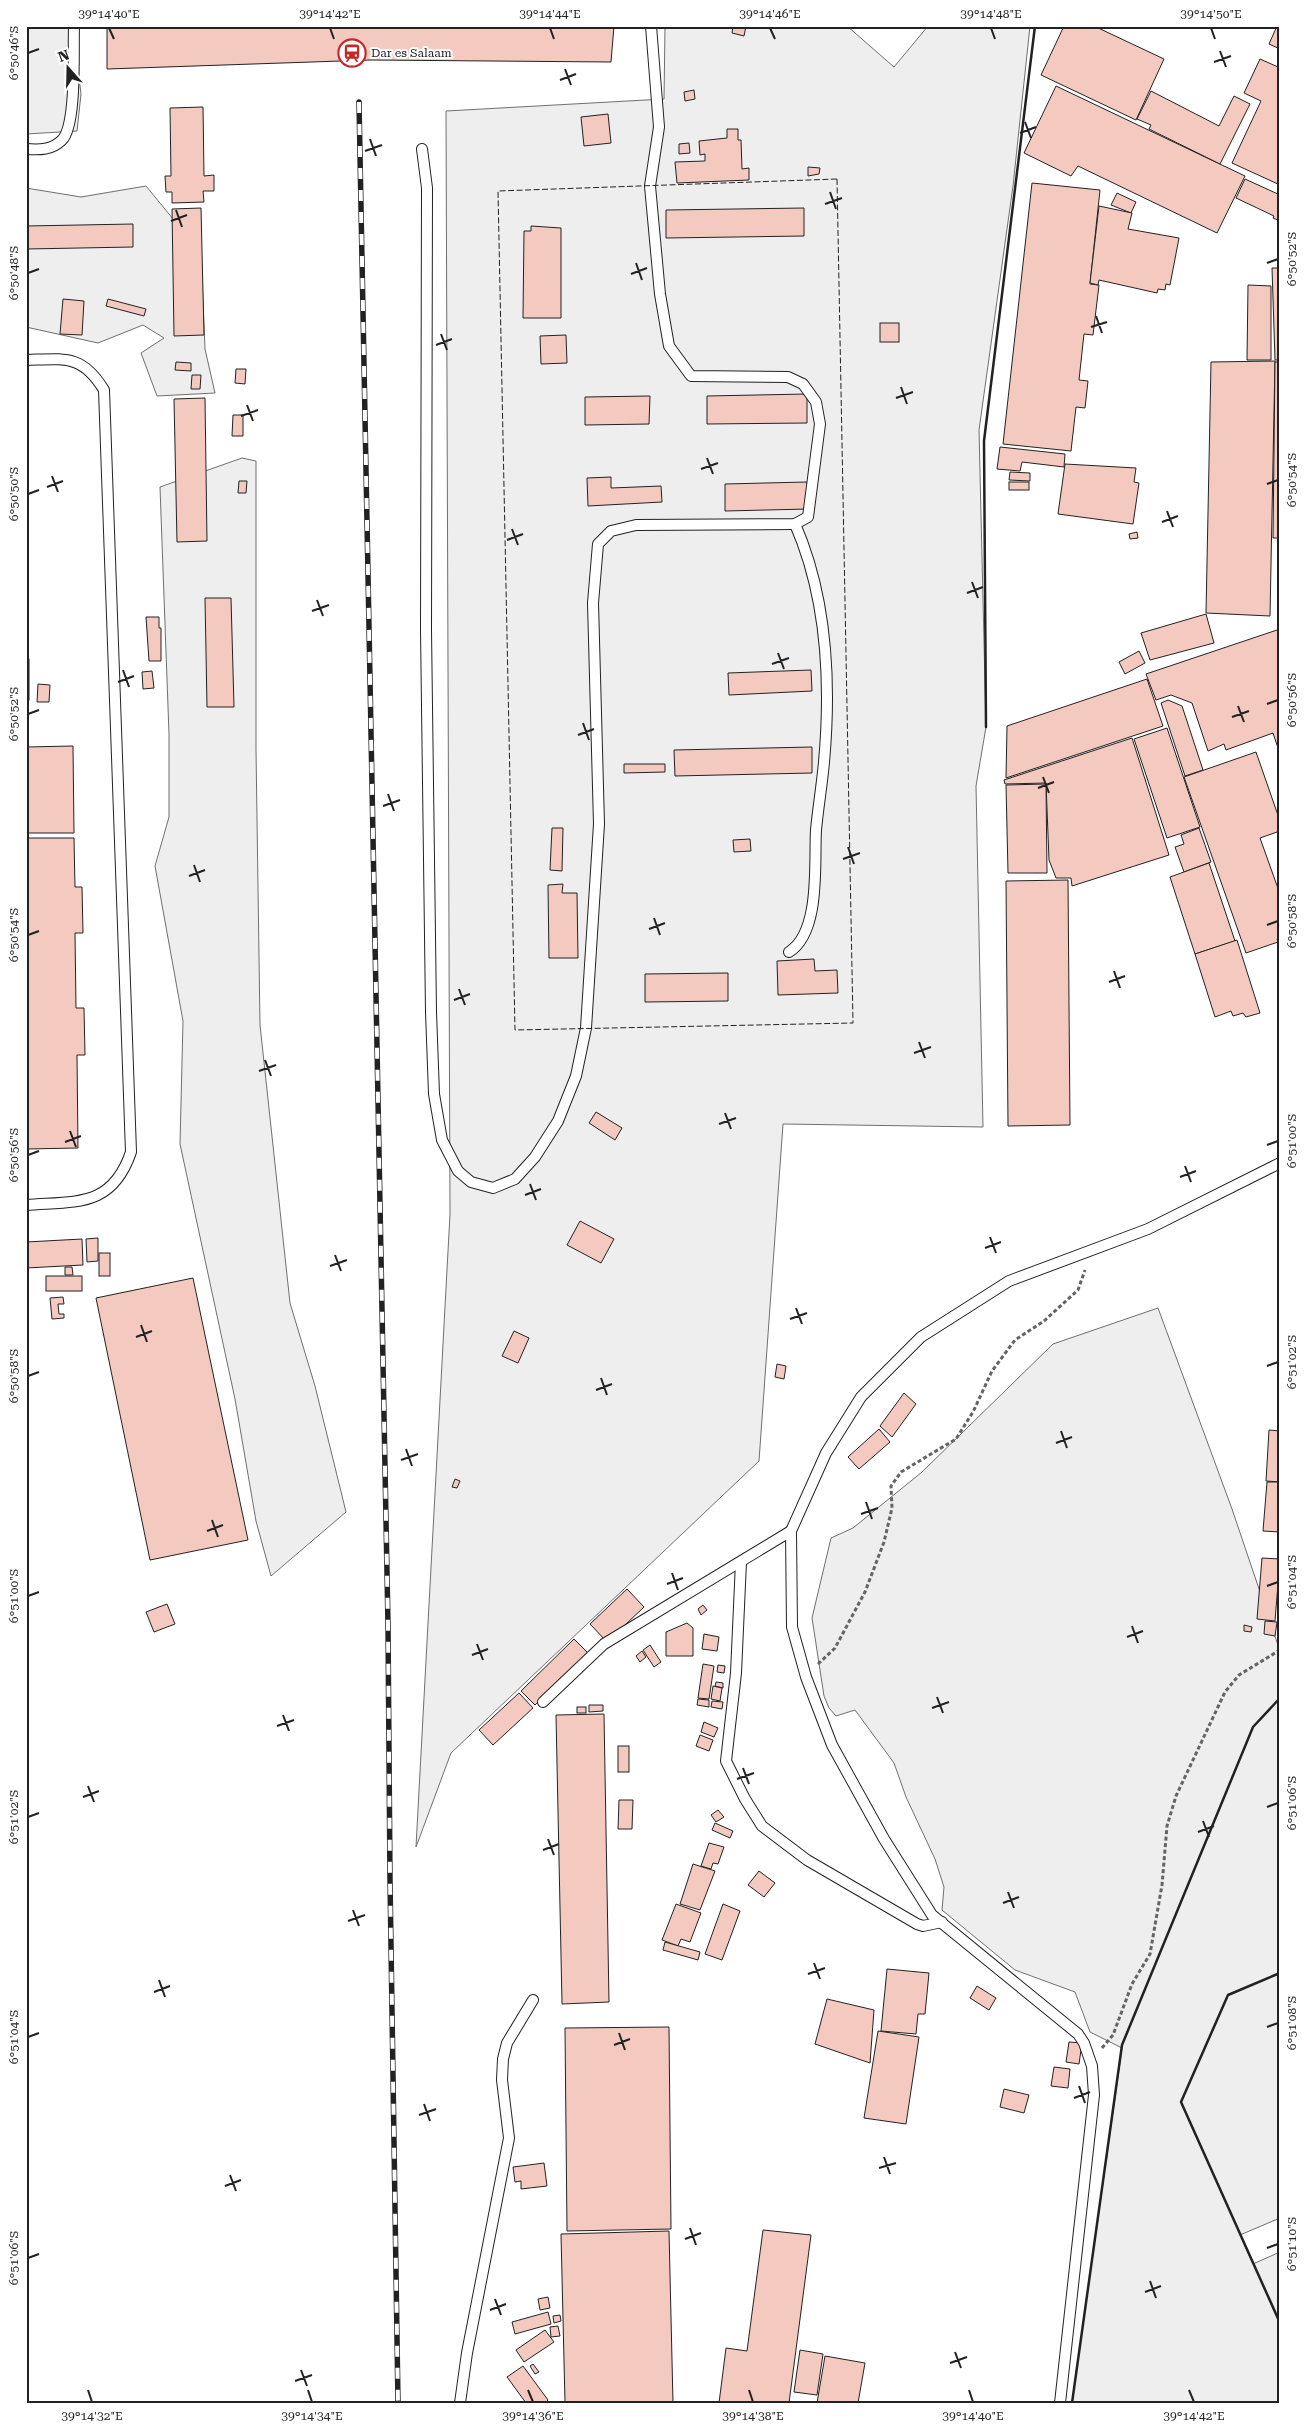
<svg xmlns="http://www.w3.org/2000/svg" width="1306" height="2429" font-family="'Roboto Serif',serif">
	<style>
		.green { fill: #eee; stroke: #6f6f6f }
		.building { fill: #f3c9c0; stroke: #222 }
		.lines { fill: none; stroke-linecap: round; stroke-linejoin: round }
		.lane-casing { stroke: #222; stroke-width: 12 }
		.path { stroke: #646464; stroke-width: 3; stroke-dasharray: 4 2.5; stroke-linecap: butt }
		.lane { stroke: #fff; stroke-width: 10 }
		.rail-casing { stroke: #222; stroke-width: 5.5 }
		.rail { stroke: #fff; stroke-width: 4; stroke-dasharray: 11; stroke-linecap: butt }
		.fence { stroke: #222; stroke-width: 1; stroke-dasharray: 6 2.5; stroke-linecap: butt }
		.wall { stroke: #222; stroke-width: 2.5 }
		.ticks { fill: none; stroke: #222; stroke-width: 2 }
		.labels { text-anchor: middle; dominant-baseline: central; stroke-width: 4; stroke-linejoin: round; paint-order: stroke }
		.poi-label { font-size: 12px; fill: #222; stroke: #fff; text-anchor: start }
		.neatline { fill: none; stroke: #222; stroke-width: 2 }
		.ticks-label { font-size: 12px; text-anchor: middle; fill: #222 }
	</style>
	<rect width="100%" height="100%" fill="#fff"/>
	<g class="green">
		<polygon points="26,26 73,26 81,94 77,131 26,134"/>
		<polygon points="665,26 847,26 894,67 928,26 1030,26 1013,186 979,430 986,727 976,786 983,1127 783,1124 759,1461 451,1753 416,1847 450,1214 446,111 664,99"/>
		<polygon points="146,186 201,253 205,349 215,393 157,396 141,353 164,338 143,325 98,343 26,327 26,188 81,197"/>
		<polygon points="242,458 256,461 256,749 260,1025 290,1303 315,1386 346,1512 271,1576 256,1521 235,1399 180,1144 183,1021 155,866 169,817 169,734 160,487"/>
		<polygon points="1158,1308 1232,1509 1280,1651 1280,2218 1240,2235 1253,2264 1280,2252 1280,2403 1072,2403 1122,2048 1090,2032 1075,1992 1015,1970 942,1910 944,1887 935,1859 906,1797 894,1763 855,1710 836,1716 829,1708 824,1696 812,1618 831,1538 853,1528 922,1472 1053,1344"/>
	</g>
	<g class="building">
		<polygon points="107,26 614,26 611,62 370,60 107,69"/>
		<polygon points="733,26 746,26 744,36 732,33"/>
		<polygon points="1064,26 1094,26 1164,59 1136,120 1041,75"/>
		<polygon points="1277,26 1280,26 1280,49 1269,44"/>
		<polygon points="1260,59 1278,67 1280,63 1280,185 1232,163 1261,101 1244,93"/>
		<polygon points="1056,86 1245,176 1217,233 1078,166 1071,176 1024,153"/>
		<polygon points="694,90 695,99 685,101 684,92"/>
		<polygon points="1151,91 1219,126 1234,96 1250,104 1220,164 1149,129 1151,125 1137,119"/>
		<polygon points="203,107 204,176 214,175 214,191 203,191 204,202 172,203 172,192 166,192 165,176 171,176 170,108"/>
		<polygon points="608,114 611,143 584,146 581,117"/>
		<polygon points="727,129 738,129 738,140 741,140 742,169 749,168 749,180 677,183 675,162 705,161 705,154 700,155 699,141 727,138"/>
		<polygon points="689,143 690,153 679,154 679,144"/>
		<polygon points="808,167 820,168 819,174 808,176"/>
		<polygon points="1245,179 1280,195 1280,221 1273,218 1274,216 1236,198"/>
		<polygon points="1032,183 1100,190 1090,284 1099,285 1093,335 1084,334 1079,380 1088,381 1085,408 1076,407 1071,451 1003,444"/>
		<polygon points="1117,193 1136,202 1131,213 1111,205"/>
		<polygon points="1099,206 1132,213 1128,229 1179,238 1170,285 1166,284 1165,290 1158,289 1157,293 1099,280 1098,285 1090,283"/>
		<polygon points="201,208 204,335 174,336 172,209"/>
		<polygon points="804,208 804,236 666,238 666,210"/>
		<polygon points="133,224 133,247 26,249 26,226"/>
		<polygon points="531,226 561,228 561,318 523,318 524,231 531,231"/>
		<polygon points="1272,268 1280,268 1280,360 1275,360"/>
		<polygon points="1248,285 1271,286 1271,360 1247,360"/>
		<polygon points="63,299 84,301 82,335 60,334"/>
		<polygon points="108,299 146,309 144,316 106,306"/>
		<rect x="880" y="323" width="19" height="19"/>
		<polygon points="566,335 567,363 541,364 540,336"/>
		<polygon points="1275,361 1270,616 1206,613 1211,362"/>
		<polygon points="176,362 191,363 191,371 175,370"/>
		<polygon points="1275,362 1280,362 1280,538 1273,538"/>
		<polygon points="236,369 246,369 245,384 235,383"/>
		<polygon points="192,375 201,375 200,389 191,389"/>
		<polygon points="807,394 807,423 707,424 707,396"/>
		<polygon points="650,396 649,424 585,425 585,397"/>
		<polygon points="205,398 207,541 177,542 174,399"/>
		<polygon points="233,415 243,415 243,436 232,436"/>
		<polygon points="1000,447 1065,454 1064,467 1022,462 1020,471 997,469"/>
		<polygon points="1065,464 1136,468 1134,482 1139,483 1133,524 1058,514"/>
		<polygon points="1010,472 1030,473 1030,481 1009,480"/>
		<polygon points="611,477 611,488 661,486 662,502 588,506 587,478"/>
		<polygon points="239,481 247,481 246,493 238,493"/>
		<polygon points="807,482 808,509 725,511 725,484"/>
		<rect x="1009" y="482" width="20" height="8"/>
		<polygon points="1137,532 1138,538 1130,539 1129,534"/>
		<polygon points="205,598 231,598 234,707 207,707"/>
		<polygon points="1206,614 1214,643 1150,660 1141,633"/>
		<polygon points="146,617 159,617 159,628 161,628 161,661 149,661"/>
		<polygon points="1280,629 1280,754 1273,733 1226,750 1224,744 1208,751 1192,703 1171,695 1156,700 1146,674"/>
		<polygon points="1139,651 1145,663 1125,674 1119,662"/>
		<rect x="26" y="659" width="3" height="41"/>
		<polygon points="811,670 812,691 729,695 728,673"/>
		<polygon points="152,671 154,688 143,689 142,672"/>
		<polygon points="1147,679 1163,726 1006,778 1007,726"/>
		<polygon points="38,684 50,685 49,702 37,702"/>
		<polygon points="1168,700 1182,706 1203,770 1185,776 1161,703"/>
		<polygon points="1167,728 1200,827 1167,838 1134,739"/>
		<polygon points="1132,738 1169,855 1072,886 1071,878 1056,878 1049,860 1046,783 1005,784 1004,780"/>
		<polygon points="73,746 74,833 26,833 26,747"/>
		<polygon points="812,747 812,773 675,776 674,750"/>
		<polygon points="1256,752 1280,821 1280,831 1260,838 1280,894 1280,938 1277,939 1278,942 1246,953 1184,777"/>
		<polygon points="624,764 665,764 665,772 624,773"/>
		<polygon points="1046,784 1047,873 1008,873 1006,785"/>
		<polygon points="552,828 563,828 562,871 550,870"/>
		<polygon points="1199,828 1211,862 1184,872 1175,847 1184,844 1181,835"/>
		<polygon points="26,838 74,838 75,887 82,887 83,933 75,933 76,1008 84,1008 85,1055 77,1055 78,1148 26,1149"/>
		<polygon points="750,839 751,851 734,852 733,840"/>
		<polygon points="1209,863 1235,941 1195,954 1170,877"/>
		<polygon points="1068,880 1070,1125 1008,1126 1006,881"/>
		<polygon points="563,884 562,893 577,893 578,958 549,958 548,885"/>
		<polygon points="1237,940 1260,1013 1246,1017 1243,1013 1233,1016 1231,1011 1215,1017 1195,954"/>
		<polygon points="814,959 815,971 837,970 838,993 778,995 777,961"/>
		<polygon points="728,973 728,1001 645,1002 645,974"/>
		<polygon points="596,1112 622,1128 615,1140 589,1123"/>
		<polygon points="580,1221 614,1239 601,1263 567,1245"/>
		<polygon points="98,1238 98,1261 87,1262 86,1239"/>
		<polygon points="82,1239 83,1265 26,1268 26,1242"/>
		<rect x="99" y="1253" width="11" height="23"/>
		<polygon points="65,1267 72,1267 73,1275 65,1275"/>
		<rect x="46" y="1276" width="36" height="15"/>
		<polygon points="193,1278 248,1540 150,1560 96,1298"/>
		<polygon points="63,1297 64,1304 58,1304 59,1314 64,1314 64,1318 52,1319 50,1298"/>
		<polygon points="514,1331 529,1338 518,1363 502,1356"/>
		<polygon points="777,1364 786,1366 784,1379 775,1377"/>
		<polygon points="904,1393 916,1404 892,1437 880,1426"/>
		<polygon points="879,1429 890,1442 859,1469 848,1457"/>
		<polygon points="1269,1430 1280,1431 1280,1482 1266,1481"/>
		<polygon points="455,1479 460,1481 457,1488 452,1487"/>
		<polygon points="1267,1482 1280,1482 1280,1532 1263,1531"/>
		<polygon points="1262,1558 1280,1559 1275,1621 1257,1619"/>
		<polygon points="627,1589 644,1607 607,1642 590,1624"/>
		<polygon points="167,1604 175,1624 154,1632 146,1612"/>
		<polygon points="703,1605 707,1610 701,1615 698,1609"/>
		<polygon points="1265,1621 1277,1622 1275,1636 1264,1634"/>
		<polygon points="687,1623 693,1628 693,1656 666,1656 666,1632"/>
		<polygon points="1244,1625 1252,1627 1251,1632 1244,1631"/>
		<polygon points="704,1634 719,1637 717,1651 702,1649"/>
		<polygon points="574,1639 588,1653 535,1705 521,1691"/>
		<polygon points="650,1645 661,1662 654,1667 643,1650"/>
		<polygon points="642,1651 646,1657 640,1662 636,1656"/>
		<polygon points="703,1664 714,1666 709,1699 698,1698"/>
		<polygon points="718,1665 725,1666 724,1673 717,1672"/>
		<polygon points="716,1682 723,1683 723,1688 715,1686"/>
		<polygon points="713,1686 722,1688 720,1701 711,1699"/>
		<polygon points="519,1693 533,1708 493,1745 479,1730"/>
		<polygon points="698,1699 709,1700 709,1707 697,1705"/>
		<polygon points="712,1701 723,1702 722,1709 711,1707"/>
		<polygon points="589,1705 603,1705 603,1711 589,1712"/>
		<rect x="577" y="1707" width="9" height="6"/>
		<polygon points="604,1714 609,2002 562,2004 556,1715"/>
		<polygon points="704,1722 718,1728 714,1737 701,1732"/>
		<polygon points="700,1735 713,1740 709,1751 696,1746"/>
		<rect x="618" y="1746" width="11" height="26"/>
		<polygon points="619,1800 633,1800 632,1829 618,1829"/>
		<polygon points="718,1810 724,1817 716,1822 711,1815"/>
		<polygon points="715,1823 733,1831 730,1838 712,1830"/>
		<polygon points="709,1843 724,1847 718,1864 713,1863 711,1869 701,1866"/>
		<polygon points="693,1864 715,1871 700,1910 680,1904"/>
		<polygon points="759,1871 775,1883 764,1897 748,1885"/>
		<polygon points="676,1904 701,1913 690,1942 681,1939 678,1946 662,1940"/>
		<polygon points="723,1904 740,1911 722,1960 705,1954"/>
		<polygon points="665,1942 700,1952 698,1960 663,1950"/>
		<polygon points="887,1969 929,1973 925,2014 918,2014 916,2034 881,2031"/>
		<polygon points="977,1986 996,1998 989,2010 970,1998"/>
		<polygon points="827,1999 874,2010 870,2063 815,2044"/>
		<polygon points="669,2027 671,2229 567,2231 565,2028"/>
		<polygon points="878,2031 919,2037 906,2124 864,2118"/>
		<polygon points="1069,2042 1082,2043 1079,2064 1066,2062"/>
		<polygon points="1054,2067 1070,2069 1068,2088 1051,2086"/>
		<polygon points="1004,2089 1029,2095 1024,2113 1000,2107"/>
		<polygon points="544,2163 547,2186 521,2189 521,2181 515,2182 513,2167"/>
		<polygon points="763,2230 811,2235 789,2403 719,2403 726,2348 747,2351"/>
		<polygon points="669,2231 673,2403 565,2403 561,2234"/>
		<polygon points="548,2297 550,2308 540,2310 538,2299"/>
		<polygon points="548,2312 551,2324 515,2334 512,2322"/>
		<polygon points="560,2315 561,2321 554,2323 553,2316"/>
		<polygon points="558,2326 560,2336 551,2337 550,2327"/>
		<polygon points="545,2330 554,2342 524,2362 516,2350"/>
		<polygon points="800,2350 823,2354 817,2395 794,2392"/>
		<polygon points="825,2356 865,2363 858,2403 817,2403"/>
		<polygon points="533,2364 539,2372 535,2374 530,2366"/>
		<polygon points="523,2366 548,2400 545,2403 526,2403 507,2377"/>
	</g>
	<g class="lines">
		<g class="lane-casing">
			<g id="lane">
				<path d="M26,149c14,1 26,1 36,-9 15,-15 11,-91 12,-114"/>
				<polyline points="422,149 427,188 426,630 431,1012 434,1094 442,1140 458,1171 471,1182 493,1188 515,1179 535,1157 558,1121 576,1076 586,1028 599,824 593,603 598,544 611,531 636,525 795,524 808,517 820,424 816,402 803,384 788,377 691,376 669,346 660,294 650,186 659,127 651,26"/>
				<path d="M26,360c39,-1 56,-6 78,30l27,762c-19,56 -55,49 -105,53"/>
				<path d="M789,952c32,-20 25,-89 27,-122 2,-22 6,-45 8,-68 7,-78 3,-165 -29,-238"/>
				<polyline points="741,1562 736,1673 726,1761 745,1799 762,1826 807,1860 917,1924 923,1926 942,1922"/>
				<polyline points="543,1702 604,1644 791,1531"/>
				<polyline points="460,2403 467,2353 509,2138 502,2080 503,2059 507,2043 533,2000"/>
				<polyline points="1060,2403 1094,2095 1092,2066 1084,2043 1078,2034 932,1915 884,1839 832,1745 806,1677 792,1627 791,1531 826,1453 861,1397 921,1337 1009,1281 1148,1229 1280,1163"/>
			</g>
		</g>
		<g class="path">
			<polyline points="818,1664 835,1648 865,1592 884,1542 892,1508 891,1486 901,1472 956,1439 973,1412 992,1371 1015,1340 1044,1321 1078,1290 1085,1270"/>
			<polyline points="1102,2048 1113,2035 1132,1984 1150,1954 1162,1885 1167,1826 1176,1796 1225,1692 1239,1675 1280,1650"/>
		</g>
		<use href="#lane" class="lane"/>
		<g class="rail-casing">
			<polyline id="rail" points="359,102 388,1625 390,1880 398,2403"/>
		</g>
		<use href="#rail" class="rail"/>
		<polygon class="fence" points="837,179 853,1023 515,1030 498,191"/>
		<g class="wall">
			<polyline points="986,727 984,441 1035,26"/>
			<polyline points="1280,1973 1228,1995 1181,2102 1280,2323"/>
			<polyline points="1072,2403 1122,2045 1253,1727 1280,1698"/>
		</g>
	</g>
	<path class="ticks" d="M109,28l5,11M330,28l4,11M550,28l4,11M770,28l5,11M991,28l4,11M1211,28l4,11M1220,51l6,16M28,53l11,-4M1214,62l17,-6M565,69l6,16M560,80l16,-6M1025,122l6,16M1020,133l16,-6M370,139l6,17M365,151l17,-6M830,192l6,17M825,204l17,-6M176,210l6,17M171,221l16,-6M636,263l6,17M1267,263l11,-4M28,273l11,-4M631,274l16,-6M1096,316l6,17M1091,327l16,-5M441,334l6,16M436,345l16,-6M901,387l6,17M896,398l17,-6M247,405l6,16M241,416l17,-6M707,458l6,16M701,469l17,-6M52,476l6,16M1267,484l11,-4M47,487l16,-6M28,494l11,-4M1167,511l6,16M1162,522l16,-6M512,529l6,16M507,540l16,-6M972,582l6,16M967,593l16,-6M317,600l6,16M312,611l17,-6M778,653l6,16M772,664l17,-6M123,670l6,17M118,682l16,-6M1267,704l11,-4M1238,706l6,16M28,714l11,-4M1232,717l17,-6M583,723l6,17M578,735l16,-6M1043,777l6,16M1038,788l16,-6M388,794l6,17M383,806l17,-6M848,847l6,17M843,859l17,-6M194,865l6,17M189,876l16,-6M654,918l6,17M1267,925l11,-4M649,929l16,-6M28,935l11,-4M1114,971l6,17M1109,982l16,-6M459,989l6,16M454,1000l16,-6M919,1042l6,16M914,1053l17,-6M265,1060l6,16M259,1071l17,-6M725,1113l6,16M719,1124l17,-6M70,1131l6,16M65,1142l16,-6M1267,1145l11,-4M28,1155l11,-4M1185,1166l6,16M1180,1177l16,-6M530,1184l6,16M525,1195l16,-6M990,1237l6,16M985,1248l16,-6M335,1255l6,16M330,1266l17,-6M796,1308l6,16M790,1319l17,-6M141,1325l6,17M136,1337l16,-6M1267,1366l11,-4M28,1376l11,-4M601,1378l6,17M596,1390l16,-6M1061,1431l6,17M1056,1443l16,-6M406,1449l6,17M401,1460l17,-6M866,1502l6,17M861,1514l17,-6M212,1520l6,17M207,1531l16,-6M672,1573l6,17M667,1584l16,-6M1267,1586l11,-4M28,1596l11,-4M1132,1626l6,17M1127,1637l16,-6M477,1644l6,16M472,1655l16,-6M937,1697l6,16M932,1708l17,-6M283,1715l6,16M277,1726l17,-6M743,1768l6,16M737,1779l17,-6M88,1786l6,16M83,1797l16,-6M1267,1807l11,-4M28,1817l11,-4M1203,1821l6,16M1198,1832l16,-6M548,1839l6,16M543,1850l16,-6M1008,1892l6,16M1003,1903l16,-6M353,1910l6,16M348,1921l17,-6M814,1963l6,16M808,1974l17,-6M159,1980l6,17M154,1992l16,-6M1267,2027l11,-4M619,2033l6,17M28,2037l11,-4M614,2045l16,-6M1079,2086l6,17M1074,2098l16,-6M424,2104l6,17M419,2115l17,-6M884,2157l6,17M879,2168l17,-5M230,2175l6,16M225,2186l16,-6M690,2228l6,17M685,2239l16,-6M1267,2248l11,-4M28,2258l11,-4M1150,2281l6,17M1145,2292l16,-6M495,2299l6,16M490,2310l16,-6M955,2352l6,16M950,2363l17,-6M301,2370l6,16M295,2381l17,-6M88,2390l4,12M308,2390l4,12M528,2390l5,12M749,2390l4,12M969,2390l4,12M1189,2390l5,12"/>
	<defs>
		<g id="station-ring" transform="scale(1.4375)"><circle r="9.5" fill="#fff" stroke="#c62828" stroke-width="1.5"/><path d="M-3-6H3Q5-6 5-4V2Q5 4 3 4L4.5 6H3L1.5 4h-3L-3 6H-4.5L-3 4Q-5 4-5 2V-4Q-5-6-3-6ZM-3.5-4v3h7v-3ZM-3.5 1v1.5H-2V1ZM2 1v1.5H3.5V1Z" fill="#c62828"/></g>
	</defs>
	<g fill-rule="evenodd">
		<use href="#station-ring" x="352" y="53"/>
	</g>
	<g class="labels">
		<g class="poi-label">
			<text x="371" y="53">Dar es Salaam</text>
		</g>
	</g>
	<rect width="1306" height="2429" fill="none" stroke="#ffffff" stroke-width="55"/>
	<g transform="translate(68 68) rotate(340)" stroke="#ffffff" stroke-width="4" paint-order="stroke">
	<path d="M0-4L9 19L0 12L-9 19Z" fill="#222222"/>
	<text y="-8" font-size="14" font-weight="bold" text-anchor="middle" fill="#222222">N</text>
	</g>
	<rect x="28" y="28" width="1250" height="2374" class="neatline"/>
	<g class="ticks-label">
		<text x="109" y="18">39°14'40"E</text>
		<text x="330" y="18">39°14'42"E</text>
		<text x="550" y="18">39°14'44"E</text>
		<text x="770" y="18">39°14'46"E</text>
		<text x="991" y="18">39°14'48"E</text>
		<text x="1211" y="18">39°14'50"E</text>
		<text transform="translate(14 53) rotate(-90)" y="4">6°50'46"S</text>
		<text transform="translate(1292 259) rotate(-90)" y="4">6°50'52"S</text>
		<text transform="translate(14 273) rotate(-90)" y="4">6°50'48"S</text>
		<text transform="translate(1292 480) rotate(-90)" y="4">6°50'54"S</text>
		<text transform="translate(14 494) rotate(-90)" y="4">6°50'50"S</text>
		<text transform="translate(1292 700) rotate(-90)" y="4">6°50'56"S</text>
		<text transform="translate(14 714) rotate(-90)" y="4">6°50'52"S</text>
		<text transform="translate(1292 921) rotate(-90)" y="4">6°50'58"S</text>
		<text transform="translate(14 935) rotate(-90)" y="4">6°50'54"S</text>
		<text transform="translate(1292 1141) rotate(-90)" y="4">6°51'00"S</text>
		<text transform="translate(14 1155) rotate(-90)" y="4">6°50'56"S</text>
		<text transform="translate(1292 1362) rotate(-90)" y="4">6°51'02"S</text>
		<text transform="translate(14 1376) rotate(-90)" y="4">6°50'58"S</text>
		<text transform="translate(1292 1582) rotate(-90)" y="4">6°51'04"S</text>
		<text transform="translate(14 1596) rotate(-90)" y="4">6°51'00"S</text>
		<text transform="translate(1292 1803) rotate(-90)" y="4">6°51'06"S</text>
		<text transform="translate(14 1817) rotate(-90)" y="4">6°51'02"S</text>
		<text transform="translate(1292 2023) rotate(-90)" y="4">6°51'08"S</text>
		<text transform="translate(14 2037) rotate(-90)" y="4">6°51'04"S</text>
		<text transform="translate(1292 2244) rotate(-90)" y="4">6°51'10"S</text>
		<text transform="translate(14 2258) rotate(-90)" y="4">6°51'06"S</text>
		<text x="92" y="2420">39°14'32"E</text>
		<text x="312" y="2420">39°14'34"E</text>
		<text x="533" y="2420">39°14'36"E</text>
		<text x="753" y="2420">39°14'38"E</text>
		<text x="973" y="2420">39°14'40"E</text>
		<text x="1194" y="2420">39°14'42"E</text>
	</g>
</svg>
